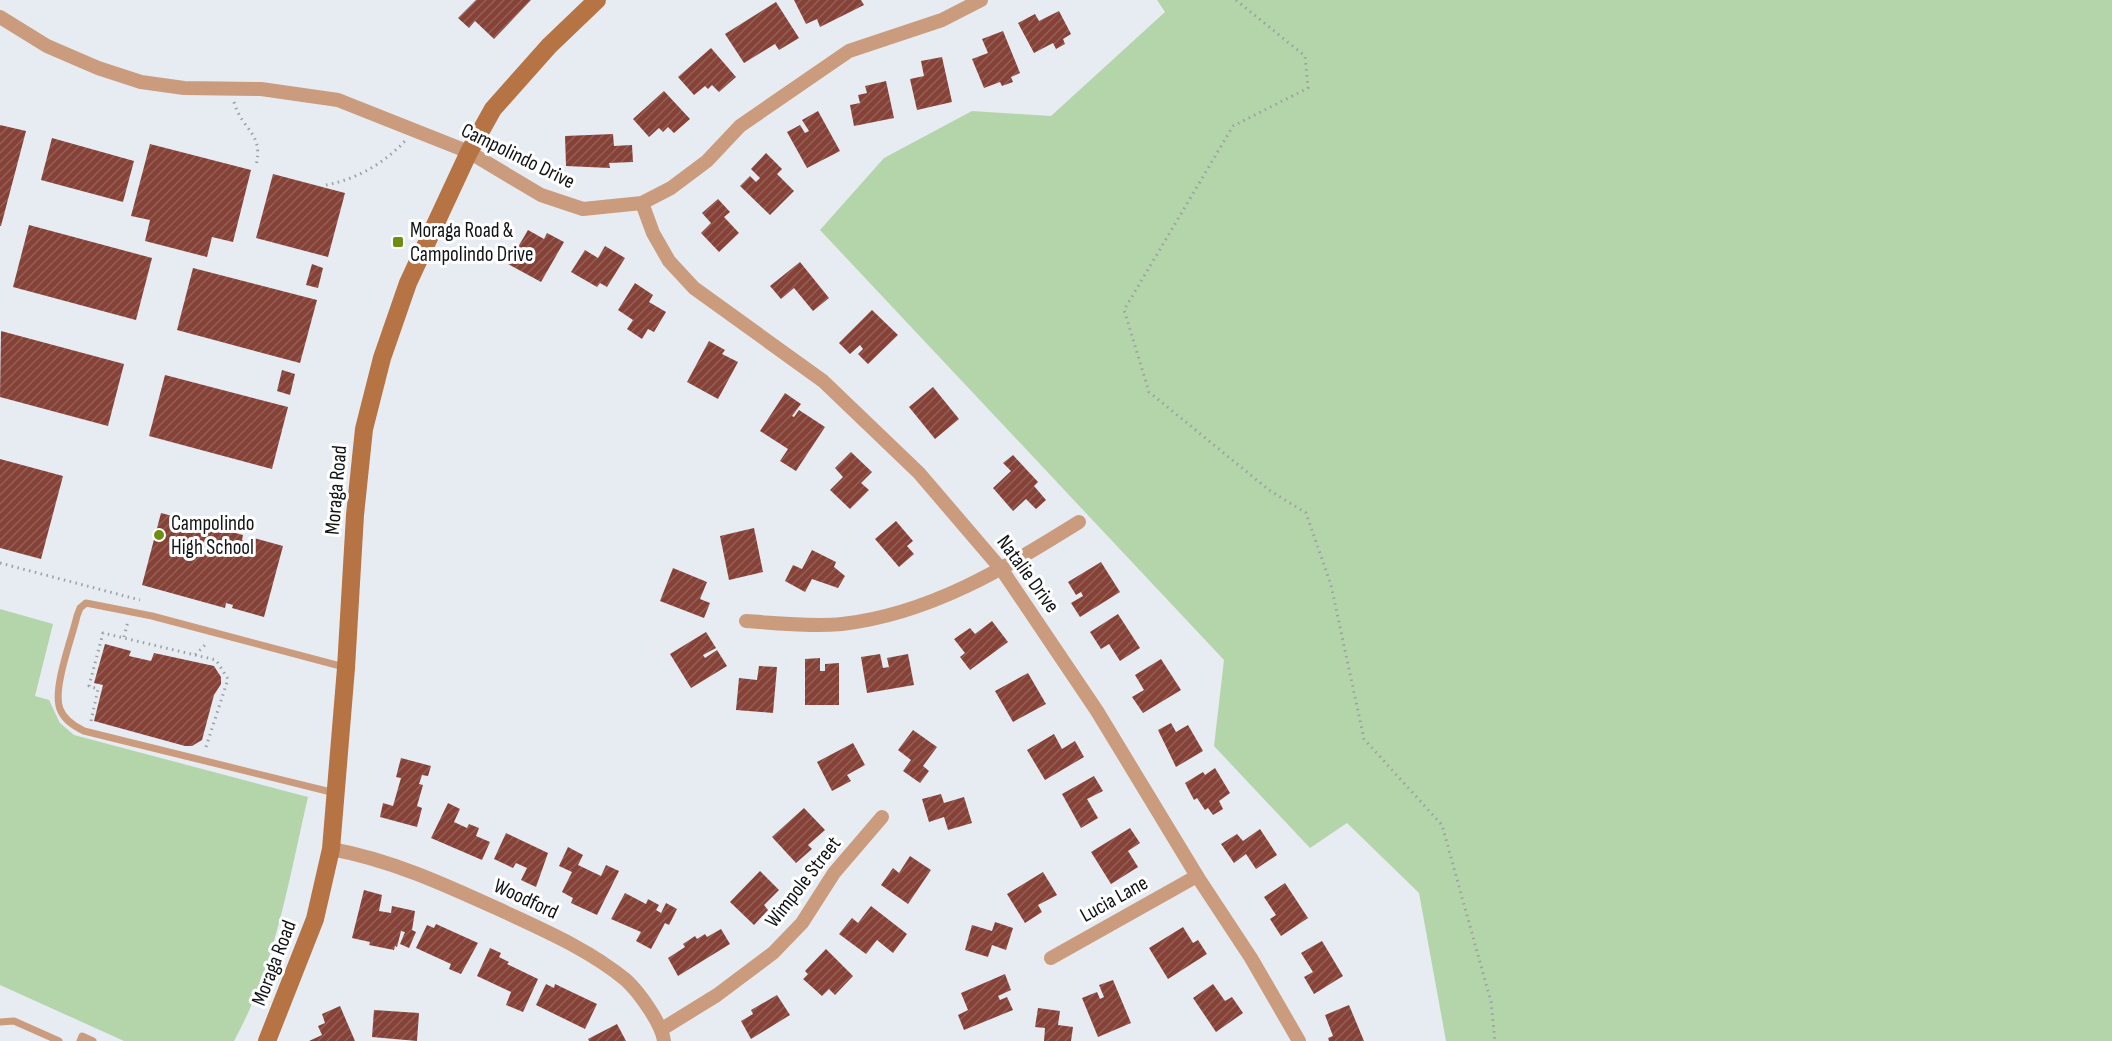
<svg xmlns="http://www.w3.org/2000/svg" width="2112" height="1041" font-family="'Sofia Sans Condensed',sans-serif">
	<style>
		.green { fill: #b4d5aa }
		.building { fill: url(#building-hatch) }
		.lines { fill: none; stroke-linecap: round; stroke-linejoin: round }
		.path { stroke: #9ca0a5; stroke-width: 3; stroke-dasharray: 1.5 4.5; stroke-linecap: butt }
		.lane { stroke: #ca9c7d; stroke-width: 7 }
		.street { stroke: #ca9c7d; stroke-width: 14 }
		.secondary { stroke: #b67343; stroke-width: 18 }
		.poi-dot { fill: #6d8e13; stroke: #fff; stroke-width: 2 }
		.labels { text-anchor: middle; dominant-baseline: central; stroke-width: 6; stroke-linejoin: round; paint-order: stroke }
		.street-label { font-size: 21px; fill: #111315; stroke: #fff }
		.poi-label { font-size: 21px; fill: #111315; stroke: #fff; text-anchor: start }
	</style>
	<defs>
		<pattern id="building-hatch" width="6" height="6" patternUnits="userSpaceOnUse" patternTransform="scale(1.5)"><rect width="6" height="6" fill="#864237"/><path d="M-1 1l2-2M0 6l6-6M5 7l2-2" fill="none" stroke="#926058"/></pattern>
	</defs>
	<rect width="100%" height="100%" fill="#e7ecf3"/>
	<g class="green">
		<polygon points="1157,0 2112,0 2112,1041 1446,1041 1419,893 1347,823 1310,848 1214,746 1224,660 820,230 884,158 972,111 1051,116 1165,12"/>
		<path d="M0,609l53,15 -18,72 14,4 11,23 14,12 234,62c-19,82 -33,170 -74,244h-110l-124,-56z"/>
	</g>
	<g class="building">
		<polygon points="476,0 531,0 494,39 475,21 469,28 458,18"/>
		<polygon points="794,0 861,0 864,5 820,27 817,19 806,24"/>
		<polygon points="776,2 799,38 779,50 775,44 744,63 725,34"/>
		<polygon points="1059,11 1071,34 1063,39 1065,44 1056,49 1053,43 1034,53 1018,23 1035,14 1039,21"/>
		<polygon points="1003,31 1020,73 1011,77 1013,82 1002,86 1000,82 984,88 972,59 988,53 982,39"/>
		<polygon points="711,48 736,77 719,92 712,85 708,89 705,86 694,95 678,77"/>
		<polygon points="942,57 952,102 917,110 910,79 924,76 921,61"/>
		<polygon points="886,81 894,118 854,126 850,105 860,103 858,95 867,93 865,86"/>
		<polygon points="664,91 690,119 674,133 668,127 663,132 659,128 649,137 633,119"/>
		<polygon points="818,111 840,151 807,168 787,132 800,125 805,133 809,131 802,120"/>
		<polygon points="0,125 26,131 1,226 0,226"/>
		<polygon points="613,134 614,146 632,145 633,162 609,163 610,168 566,166 565,136"/>
		<polygon points="52,138 134,161 123,202 41,180"/>
		<polygon points="150,144 251,170 233,242 212,237 207,257 145,241 150,220 131,216"/>
		<polygon points="766,153 782,169 777,174 794,191 770,215 740,186 750,176 756,182 760,178 751,169"/>
		<polygon points="273,174 345,193 328,257 256,238"/>
		<polygon points="718,199 730,212 724,217 739,233 719,252 701,233 711,223 702,213"/>
		<polygon points="29,225 152,258 136,320 13,287"/>
		<polygon points="528,230 544,239 547,233 564,242 541,282 508,264"/>
		<polygon points="605,246 625,258 607,287 600,283 597,287 571,272 585,250 598,258"/>
		<polygon points="800,262 829,298 813,311 794,288 781,299 770,286"/>
		<polygon points="312,264 323,268 318,288 306,285"/>
		<polygon points="193,268 317,300 300,363 177,330"/>
		<polygon points="635,283 653,295 649,302 666,312 654,332 648,329 642,339 627,329 633,320 618,310"/>
		<polygon points="872,310 898,335 868,364 858,354 863,349 860,345 850,354 839,343"/>
		<polygon points="1,331 124,364 108,426 0,397"/>
		<polygon points="709,341 725,350 722,354 738,362 718,399 687,382"/>
		<polygon points="282,370 295,374 290,395 277,391"/>
		<polygon points="165,375 288,407 272,469 149,436"/>
		<polygon points="933,387 959,419 935,439 909,407"/>
		<polygon points="785,393 801,404 792,416 794,417 799,410 825,427 796,471 780,461 788,449 760,431"/>
		<polygon points="851,452 872,472 861,483 869,490 850,509 830,490 843,477 835,468"/>
		<polygon points="1013,455 1038,482 1034,486 1046,500 1036,509 1026,499 1013,511 993,488 1011,471 1003,463"/>
		<polygon points="0,459 63,476 41,559 0,548"/>
		<polygon points="161,513 243,535 242,540 249,542 250,537 283,546 264,617 232,608 233,605 226,603 225,608 142,585"/>
		<polygon points="896,521 913,541 907,546 914,554 899,567 875,539"/>
		<polygon points="754,528 763,572 729,580 720,536"/>
		<polygon points="812,550 836,562 834,567 845,576 838,588 812,579 805,592 785,581 793,565 802,569"/>
		<polygon points="1101,562 1120,592 1080,617 1071,603 1083,596 1081,592 1076,595 1068,582"/>
		<polygon points="673,568 707,582 700,599 710,603 704,618 660,601"/>
		<polygon points="1118,614 1140,648 1120,661 1109,644 1101,649 1090,632"/>
		<polygon points="992,621 1008,642 970,670 960,657 965,653 954,639 970,628 975,634"/>
		<polygon points="706,632 716,648 703,655 705,658 717,650 727,666 691,688 670,654"/>
		<polygon points="105,644 131,651 129,656 151,661 154,653 214,666 221,677 221,684 214,695 202,740 192,746 185,746 94,721 103,685 94,683"/>
		<polygon points="880,654 883,668 889,667 887,658 908,654 914,685 867,693 861,657"/>
		<polygon points="820,658 820,671 825,671 825,664 839,663 839,705 805,705 805,659"/>
		<polygon points="1161,659 1181,690 1143,713 1132,697 1144,690 1135,675"/>
		<polygon points="759,666 777,667 773,713 736,710 739,678 757,680"/>
		<polygon points="1028,673 1046,704 1013,722 995,691"/>
		<polygon points="1171,723 1176,732 1188,725 1203,751 1176,767 1158,730"/>
		<polygon points="913,730 937,747 923,766 929,771 920,783 903,771 911,760 898,750"/>
		<polygon points="1054,734 1062,749 1075,741 1084,757 1045,780 1027,750"/>
		<polygon points="853,743 865,765 847,775 851,781 832,791 817,762"/>
		<polygon points="401,758 431,766 428,776 422,775 419,784 423,785 417,806 422,808 417,827 380,817 383,803 393,806 401,778 396,777"/>
		<polygon points="1215,768 1230,793 1219,801 1223,809 1213,815 1208,808 1205,810 1197,798 1194,800 1185,783 1203,772 1205,775"/>
		<polygon points="1094,776 1103,791 1087,799 1098,818 1081,828 1062,794"/>
		<polygon points="941,794 944,803 964,797 972,823 948,830 944,817 929,822 922,799"/>
		<polygon points="448,803 460,809 454,822 467,828 469,824 479,828 476,836 490,842 482,860 431,838"/>
		<polygon points="804,808 825,830 808,845 812,849 796,863 772,837"/>
		<polygon points="1130,828 1140,843 1128,851 1138,867 1111,884 1091,852"/>
		<polygon points="1260,829 1277,855 1256,869 1246,854 1234,863 1221,844 1237,834 1243,841"/>
		<polygon points="506,833 548,853 536,887 521,880 527,868 516,863 513,868 494,859"/>
		<polygon points="568,847 583,855 578,865 601,876 606,865 619,871 597,915 571,903 573,898 562,892 572,872 559,866"/>
		<polygon points="910,856 931,870 908,904 881,885 893,868 899,873"/>
		<polygon points="760,871 779,890 764,905 768,910 754,925 730,902"/>
		<polygon points="1043,872 1057,895 1038,905 1042,912 1025,923 1007,894"/>
		<polygon points="1285,883 1308,918 1281,936 1270,919 1276,915 1264,897"/>
		<polygon points="364,890 382,895 379,911 391,913 392,906 415,911 412,930 416,932 409,948 400,944 405,932 401,931 397,947 395,946 394,950 369,945 370,942 352,938"/>
		<polygon points="625,893 646,904 648,899 659,905 656,910 661,913 666,903 677,909 669,925 665,923 651,949 636,941 641,932 611,919"/>
		<polygon points="871,906 907,934 893,953 877,940 866,954 839,934 852,918 858,923"/>
		<polygon points="995,922 1013,928 1006,950 992,945 988,957 965,950 972,925 992,931"/>
		<polygon points="436,924 478,943 461,974 449,969 451,964 416,948 427,925 434,928"/>
		<polygon points="1183,927 1193,943 1198,940 1207,954 1168,979 1149,948"/>
		<polygon points="721,929 730,944 678,976 668,958 685,947 683,944 695,936 697,939 705,934 707,937"/>
		<polygon points="1322,941 1343,976 1314,994 1304,977 1313,972 1301,953"/>
		<polygon points="490,948 501,953 499,957 509,962 507,964 538,979 523,1012 506,1005 511,992 477,976"/>
		<polygon points="826,949 853,976 835,995 829,989 822,996 803,979 808,974 805,971"/>
		<polygon points="1005,974 1011,990 998,996 1000,1000 1007,997 1013,1010 964,1030 958,1015 968,1010 961,993"/>
		<polygon points="1113,980 1131,1023 1098,1037 1082,998 1097,992 1100,999 1104,997 1099,985"/>
		<polygon points="546,984 554,988 555,984 597,1004 585,1029 536,1005"/>
		<polygon points="1213,984 1225,1001 1232,997 1243,1013 1216,1032 1193,998"/>
		<polygon points="777,995 790,1015 751,1039 741,1021 753,1014 751,1010"/>
		<polygon points="1349,1005 1364,1041 1329,1041 1328,1038 1333,1036 1325,1015"/>
		<polygon points="340,1006 355,1041 309,1041 322,1035 318,1026 325,1023 322,1014"/>
		<polygon points="1038,1008 1060,1011 1058,1025 1073,1027 1071,1041 1044,1041 1045,1028 1035,1027"/>
		<polygon points="374,1010 419,1013 417,1041 372,1037"/>
		<polygon points="617,1024 626,1041 589,1041 588,1039"/>
	</g>
	<g class="lines">
		<g class="path">
			<polyline points="1236,0 1305,56 1308,88 1233,126 1124,310 1149,392 1269,490 1306,513 1331,585 1364,739 1442,825 1491,1002 1495,1041"/>
			<path d="M234,102c8,29 30,30 22,64"/>
			<path d="M326,185c31,-6 57,-21 79,-44"/>
			<polyline points="0,563 140,600"/>
			<polyline points="124,637 128,621"/>
			<polyline points="195,655 216,660 228,679 206,747 203,749"/>
			<polyline points="91,721 98,689 89,686 103,633 195,655 208,642"/>
		</g>
		<g class="lane">
			<path d="M335,793l-251,-62c-10,-5 -20,-11 -24,-22 -8,-20 12,-71 17,-93l3,-8 6,-5 66,13 192,51"/>
			<polyline points="0,1022 14,1021 59,1041"/>
			<polyline points="80,1041 82,1036 93,1041"/>
		</g>
		<g class="street">
			<polyline points="0,17 47,46 98,68 141,82 184,88 261,89 338,100 469,152 541,195 583,209 642,203 671,188 707,161 740,126 849,51 942,20 981,0"/>
			<polyline points="642,203 653,233 669,261 694,288 823,381 919,473 1002,570 1097,711 1197,876 1251,958 1299,1041"/>
			<path d="M746,621c31,2 65,6 96,3 88,-10 163,-56 237,-102"/>
			<path d="M331,849c62,11 119,38 176,64 41,19 84,38 119,67 13,12 36,44 38,61"/>
			<polyline points="1051,958 1197,876"/>
			<polyline points="662,1029 717,995 773,953 802,923 834,873 882,817"/>
		</g>
		<polyline class="secondary" points="267,1041 315,919 331,849 346,668 355,515 364,429 382,358 408,283 469,152 493,109 549,46 597,0"/>
	</g>
	<g class="poi-dot">
		<rect x="392" y="236" width="12" height="12" rx="3"/>
		<circle cx="159" cy="535" r="6"/>
	</g>
	<g class="labels">
		<g class="street-label">
			<text transform="translate(518 156) rotate(26)">Campolindo Drive</text>
			<text transform="translate(336 490) rotate(-85)">Moraga Road</text>
			<text transform="translate(1028 574) rotate(54)">Natalie Drive</text>
			<text transform="translate(803 882) rotate(-52)">Wimpole Street</text>
			<text transform="translate(526 899) rotate(25)">Woodford</text>
			<text transform="translate(1114 899) rotate(-29)">Lucia Lane</text>
			<text transform="translate(274 963) rotate(-69)">Moraga Road</text>
		</g>
		<g class="poi-label">
			<text x="410" y="230">Moraga Road &amp;<tspan x="410" dy="24">Campolindo Drive</tspan></text>
			<text x="171" y="523">Campolindo<tspan x="171" dy="24">High School</tspan></text>
		</g>
	</g>
</svg>
